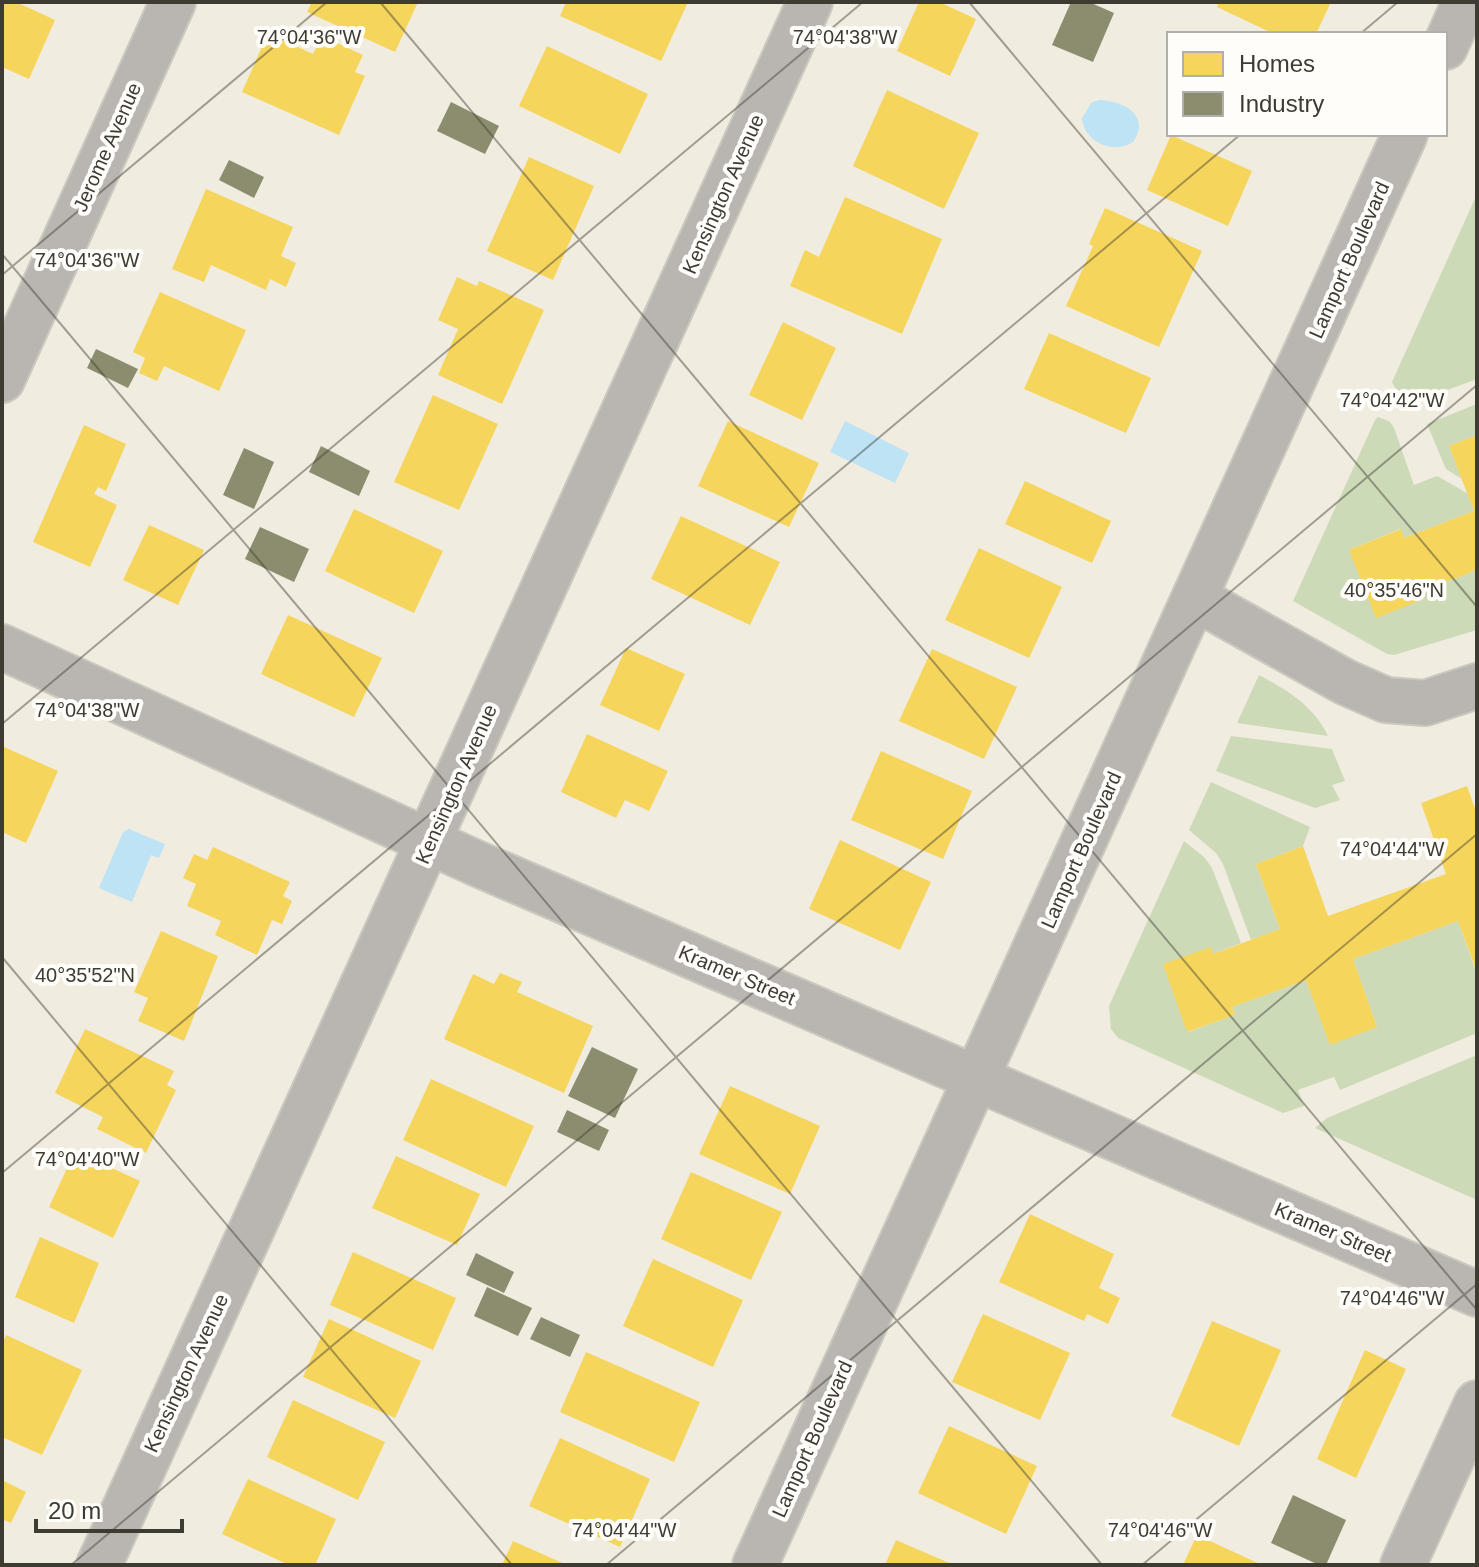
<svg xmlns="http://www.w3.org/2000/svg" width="1479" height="1567" font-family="Helvetica,sans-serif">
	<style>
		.green { fill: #cddab8 }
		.water { fill: #bde3f5 }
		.homes { fill: #f6d55c }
		.industry { fill: #8c8c6e }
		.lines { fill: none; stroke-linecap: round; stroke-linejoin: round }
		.minor-casing { stroke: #ccc8bf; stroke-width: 48 }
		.minor { stroke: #b9b6b2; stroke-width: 44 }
		.ticks { fill: none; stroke: #3e3b33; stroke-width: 2; stroke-opacity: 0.45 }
		.labels { text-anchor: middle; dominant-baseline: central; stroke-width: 8; stroke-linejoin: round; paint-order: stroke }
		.street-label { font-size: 20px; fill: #3e3b33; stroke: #fffdf9 }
		.ticks-label { font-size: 20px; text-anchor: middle; fill: #3e3b33; stroke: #fffdf9; stroke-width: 8; stroke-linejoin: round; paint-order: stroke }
	</style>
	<rect width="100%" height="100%" fill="#f1ece0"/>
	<g class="green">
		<path d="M1477,194v185l-56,21c-14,-1 -23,-5 -29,-18z"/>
		<polygon points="1477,404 1477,435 1449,446 1462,479 1446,469 1427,424"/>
		<polygon points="1378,417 1389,421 1394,428 1414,485 1437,476 1467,493 1474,511 1404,538 1400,529 1349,550 1424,599 1421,592 1477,570 1477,630 1394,655 1387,654 1293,601 1375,420"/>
		<path d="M1259,675c28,15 55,31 69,61l-91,-13z"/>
		<polygon points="1231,736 1332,749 1345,781 1332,785 1340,800 1315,808 1216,771"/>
		<polygon points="1211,782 1310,827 1303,846 1256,864 1280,929 1251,940 1223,864 1216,853 1189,830"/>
		<polygon points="1184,841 1204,857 1212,868 1241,943 1213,954 1164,964 1188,1032 1235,1015 1232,1007 1306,980 1330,1044 1377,1027 1353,959 1458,921 1477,974 1477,1033 1340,1090 1334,1077 1298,1090 1304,1106 1283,1113 1118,1038 1111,1029 1109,1006"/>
		<polygon points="1477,1055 1477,1200 1315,1128 1327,1118"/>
	</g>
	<g class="water">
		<path d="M1100,100c24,1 51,16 33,42 -20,13 -49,0 -51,-24l10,-16z"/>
		<polygon points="845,421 909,453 895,483 830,452"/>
		<polygon points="129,829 165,844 159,858 151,855 132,902 99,888 123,832"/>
	</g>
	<g class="homes">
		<polygon points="2,2 16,2 55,20 29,79 2,67"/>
		<polygon points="312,2 418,2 395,52 307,12"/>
		<polygon points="566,2 688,2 661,61 560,16"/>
		<polygon points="919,2 939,2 976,19 950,76 897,51"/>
		<polygon points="1219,2 1331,2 1316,34 1274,34 1217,7"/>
		<polygon points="268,33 313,54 322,36 363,55 355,72 365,76 339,135 242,92"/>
		<polygon points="547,46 648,94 620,154 519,106"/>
		<polygon points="887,90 979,133 944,209 853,166"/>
		<polygon points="1171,135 1252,171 1228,226 1147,190"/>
		<polygon points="529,157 594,186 553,280 487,251"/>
		<polygon points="206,189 293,227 281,256 296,263 286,287 270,279 266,290 211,265 204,282 172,269"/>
		<polygon points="845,197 942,239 902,334 790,286 805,250 819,257"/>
		<polygon points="1105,208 1202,251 1159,347 1066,306 1093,246 1089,244"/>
		<polygon points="457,277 477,286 479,281 544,310 502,404 438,375 458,329 438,320"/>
		<polygon points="160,292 246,330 219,391 164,366 157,381 139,373 145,358 133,352"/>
		<polygon points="783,322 836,348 802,420 749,395"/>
		<polygon points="1049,333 1151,378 1126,433 1024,389"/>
		<polygon points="433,395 498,424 459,510 394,482"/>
		<polygon points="728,421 819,463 789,527 698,486"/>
		<polygon points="84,425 126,444 106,491 98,487 94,494 117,505 90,567 33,542"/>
		<polygon points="1477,435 1477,570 1421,592 1424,599 1376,618 1349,550 1401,529 1404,538 1474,511 1449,446"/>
		<polygon points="1025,481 1111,521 1092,563 1005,524"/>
		<polygon points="354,509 443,551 414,613 325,571"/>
		<polygon points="681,516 780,562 750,625 651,579"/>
		<polygon points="149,525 204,550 178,605 123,580"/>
		<polygon points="979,548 1062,587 1029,658 945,620"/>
		<polygon points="288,615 382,658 354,717 261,674"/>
		<polygon points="626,648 685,674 659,731 600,705"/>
		<polygon points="932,649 1017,687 984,759 899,721"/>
		<polygon points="587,734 668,771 649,811 625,800 616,818 561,792"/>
		<polygon points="2,746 58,771 26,843 2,832"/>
		<polygon points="881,751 972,791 943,859 851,820"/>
		<polygon points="1467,786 1477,814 1477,972 1458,921 1353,959 1377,1027 1330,1045 1306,980 1232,1007 1235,1015 1187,1032 1163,964 1211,947 1213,954 1280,929 1256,864 1303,846 1328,916 1446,874 1421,803"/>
		<polygon points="840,840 931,882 900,950 809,909"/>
		<polygon points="213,847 290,882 283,896 292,901 282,924 272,920 257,955 215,935 221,921 187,906 196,884 183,878 194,854 207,860"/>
		<polygon points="161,931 218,956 184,1041 138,1021 148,998 134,992"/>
		<polygon points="500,973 522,982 517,992 593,1026 564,1093 444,1039 473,974 494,984"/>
		<polygon points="85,1029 174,1071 167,1085 176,1090 146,1153 97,1129 103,1117 55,1093"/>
		<polygon points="431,1079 534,1126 506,1187 403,1140"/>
		<polygon points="730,1086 820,1126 790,1194 699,1154"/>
		<polygon points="75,1151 140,1181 113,1238 49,1207"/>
		<polygon points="396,1156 480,1194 457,1245 372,1208"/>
		<polygon points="691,1172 782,1212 751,1280 661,1239"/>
		<polygon points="1030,1214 1114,1254 1099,1288 1120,1298 1108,1324 1087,1314 1084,1321 999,1282"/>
		<polygon points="40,1237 99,1263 74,1323 15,1297"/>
		<polygon points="353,1252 456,1298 433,1350 330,1305"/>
		<polygon points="653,1259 743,1300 713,1367 623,1326"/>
		<polygon points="983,1314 1070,1353 1040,1420 952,1382"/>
		<polygon points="329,1319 421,1361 395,1418 303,1377"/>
		<polygon points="1212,1321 1281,1350 1239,1446 1171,1416"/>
		<polygon points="6,1335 82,1370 42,1455 2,1437 2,1344"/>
		<polygon points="1365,1350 1406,1369 1356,1478 1317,1459"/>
		<polygon points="586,1352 700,1402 674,1462 560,1412"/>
		<polygon points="293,1400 385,1442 358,1500 267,1457"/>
		<polygon points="949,1426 1037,1466 1006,1534 918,1493"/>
		<polygon points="560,1438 650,1479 620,1547 529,1506"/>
		<polygon points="248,1479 336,1519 315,1565 289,1565 222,1534"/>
		<polygon points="2,1480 26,1492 11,1523 4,1520 2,1525"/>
		<polygon points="1197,1535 1262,1565 1183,1565"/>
		<polygon points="896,1540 954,1565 885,1565"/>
		<polygon points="513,1541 567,1565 502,1565"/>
	</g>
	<g class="industry">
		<polygon points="1071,2 1089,2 1114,13 1093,62 1052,45"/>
		<polygon points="451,102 499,126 485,154 437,131"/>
		<polygon points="229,160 264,177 254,198 219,180"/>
		<polygon points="96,349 138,369 128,388 87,368"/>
		<polygon points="321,446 370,471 359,496 309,472"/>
		<polygon points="244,448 274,462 254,509 223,495"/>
		<polygon points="260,527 309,549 294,582 245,559"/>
		<polygon points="592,1047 638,1069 615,1118 568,1096"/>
		<polygon points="567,1110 609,1130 599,1151 557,1132"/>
		<polygon points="476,1253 514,1272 504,1293 466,1275"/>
		<polygon points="487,1287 532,1308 518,1336 474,1316"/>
		<polygon points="541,1317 580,1335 570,1357 530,1339"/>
		<polygon points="1293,1495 1346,1520 1326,1565 1319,1565 1271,1543"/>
	</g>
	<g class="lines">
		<g class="minor-casing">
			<g id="minor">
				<polyline points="1445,47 1465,2"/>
				<polyline points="2,380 173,2"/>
				<polyline points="1195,598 1345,682 1386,700 1425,703 1477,686"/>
				<polyline points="2,647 478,864 1477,1294"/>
				<polyline points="99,1565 810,2"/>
				<polyline points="755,1565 1405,134"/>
				<polyline points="1403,1565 1477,1403"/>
			</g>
		</g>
		<use href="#minor" class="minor"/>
	</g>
	<path class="ticks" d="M380,2l1097,1308M969,2l508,605M1360,34l38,-32M2,254l1100,1311M2,275l325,-273M2,724l861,-722M2,957l510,608M2,1173l1239,-1039M71,1565l1406,-1180M606,1565l871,-731M1142,1565l335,-281"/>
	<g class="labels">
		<g class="street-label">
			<text transform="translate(107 147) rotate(-66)">Jerome Avenue</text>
			<text transform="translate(723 194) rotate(-66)">Kensington Avenue</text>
			<text transform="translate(1349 260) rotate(-66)">Lamport Boulevard</text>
			<text transform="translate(456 784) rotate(-66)">Kensington Avenue</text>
			<text transform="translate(1081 850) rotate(-66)">Lamport Boulevard</text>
			<text transform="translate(737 975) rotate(23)">Kramer Street</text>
			<text transform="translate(1333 1232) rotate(23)">Kramer Street</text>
			<text transform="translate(186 1373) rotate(-65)">Kensington Avenue</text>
			<text transform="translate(812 1439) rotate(-66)">Lamport Boulevard</text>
		</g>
	</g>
	<g class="ticks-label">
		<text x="309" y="44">74°04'36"W</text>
		<text x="845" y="44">74°04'38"W</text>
		<text x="87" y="267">74°04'36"W</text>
		<text x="1392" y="407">74°04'42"W</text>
		<text x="1394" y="597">40°35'46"N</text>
		<text x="87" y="717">74°04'38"W</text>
		<text x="1392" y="856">74°04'44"W</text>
		<text x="85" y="982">40°35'52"N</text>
		<text x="87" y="1166">74°04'40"W</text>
		<text x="1392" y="1305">74°04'46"W</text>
		<text x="624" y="1537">74°04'44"W</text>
		<text x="1160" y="1537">74°04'46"W</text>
	</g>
	<rect width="1479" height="1567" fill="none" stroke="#3e3b33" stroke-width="8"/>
	<rect x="1167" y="32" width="280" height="104" fill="#fffdf9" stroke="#b2afaa" stroke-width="2"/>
	<rect x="1183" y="52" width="40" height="24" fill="#f6d55c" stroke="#b2afaa" stroke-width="2"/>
	<text x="1239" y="72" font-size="24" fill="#3e3b33">Homes</text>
	<rect x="1183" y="92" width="40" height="24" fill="#8c8c6e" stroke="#b2afaa" stroke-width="2"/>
	<text x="1239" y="112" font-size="24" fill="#3e3b33">Industry</text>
	<path d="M36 1519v12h146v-12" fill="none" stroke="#3e3b33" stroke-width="4"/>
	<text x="48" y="1519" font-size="24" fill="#3e3b33" stroke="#fffdf9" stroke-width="6" paint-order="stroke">20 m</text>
</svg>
